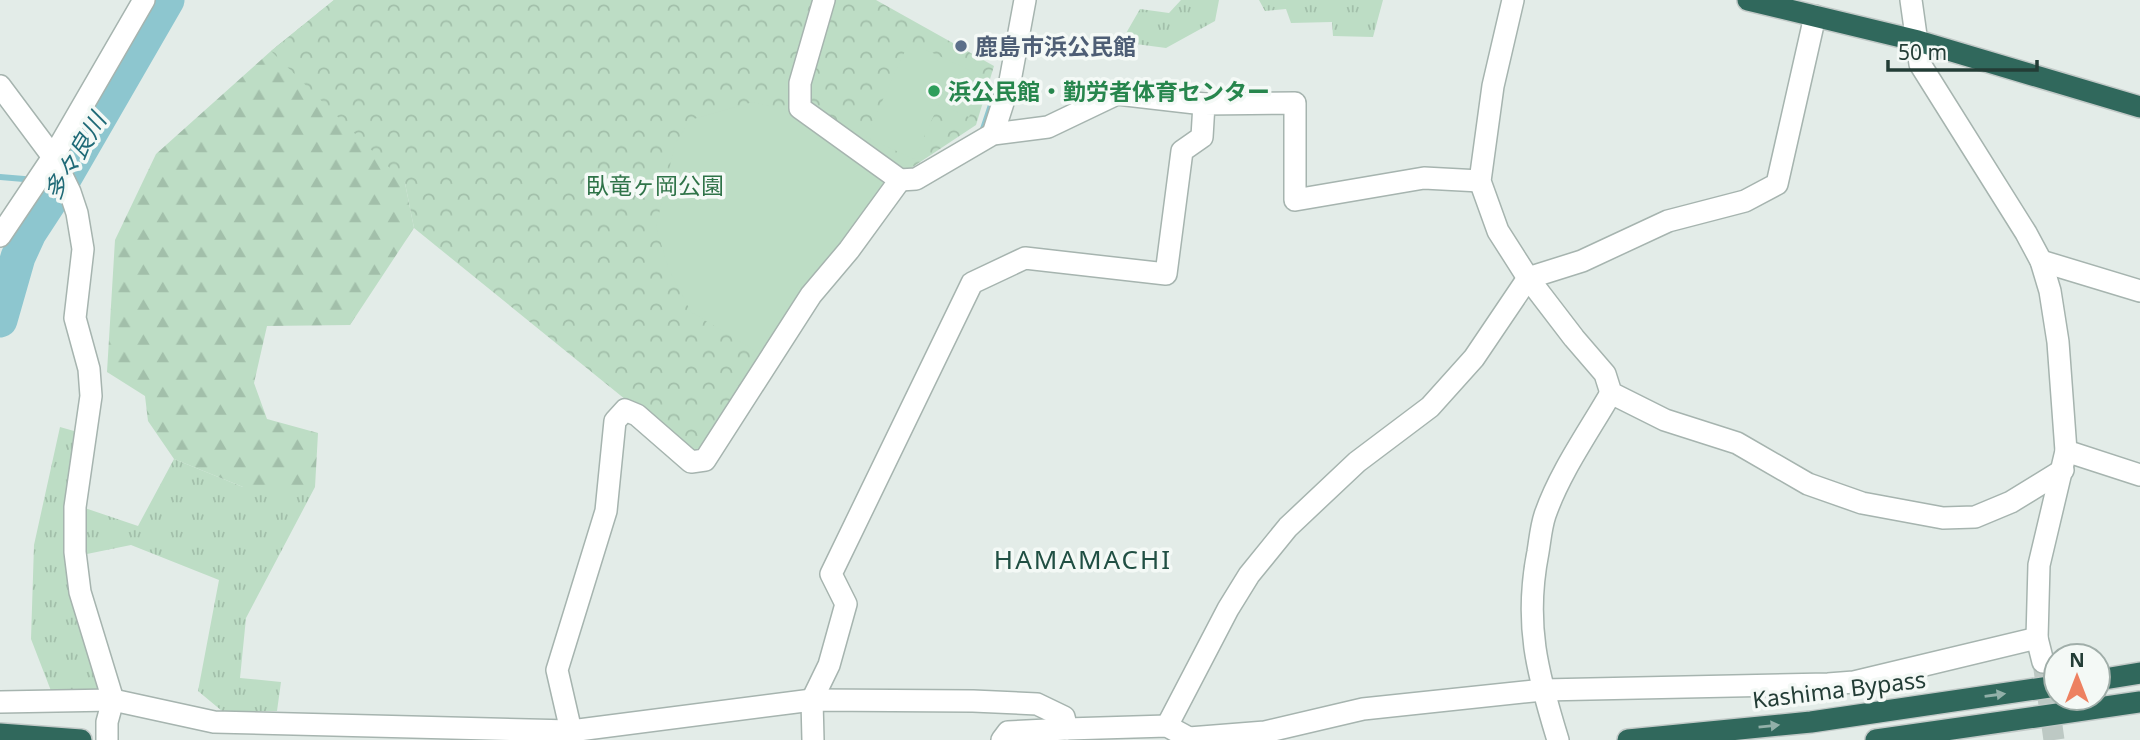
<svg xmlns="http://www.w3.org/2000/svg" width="2140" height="740" font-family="'Noto Sans','Noto Sans JP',sans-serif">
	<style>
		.grass { fill: url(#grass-tufts) }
		.forest { fill: url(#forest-firs) }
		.park { fill: url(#park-crowns) }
		.pitch { fill: #bdddc5 }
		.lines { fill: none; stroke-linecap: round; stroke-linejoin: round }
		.stream { stroke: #8dc6cf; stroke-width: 6 }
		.river { stroke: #8dc6cf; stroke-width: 35 }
		.minor-tunnel { stroke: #bdc9c4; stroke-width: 21; stroke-dasharray: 21 10; stroke-linecap: butt }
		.minor-casing { stroke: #a6b4af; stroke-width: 24 }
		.highway-casing { stroke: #c1c9c7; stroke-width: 24 }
		.minor { stroke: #fff; stroke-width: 21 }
		.highway { stroke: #30685c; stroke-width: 21 }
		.oneway { fill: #92b0a9 }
		.service-dot { fill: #5c6f8a; stroke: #f4f9f6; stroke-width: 2.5 }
		.leisure-dot { fill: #2e9e5b; stroke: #f4f9f6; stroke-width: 2.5 }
		.labels { text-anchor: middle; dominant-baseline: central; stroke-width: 7; stroke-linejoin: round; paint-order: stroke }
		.service-label { font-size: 23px; font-weight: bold; fill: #4e5e75; stroke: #f4f9f6; text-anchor: start }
		.leisure-label { font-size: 23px; font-weight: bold; fill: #27864d; stroke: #f4f9f6; text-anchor: start }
		.park-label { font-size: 23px; fill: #2f7348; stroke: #f4f9f6 }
		.street-label { font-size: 23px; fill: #233d36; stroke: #f4f9f6 }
		.water-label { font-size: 24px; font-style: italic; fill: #1f6a77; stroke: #f4f9f6 }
		.quarter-label { font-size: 26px; letter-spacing: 2px; fill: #204f43; stroke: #f4f9f6 }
	</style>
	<defs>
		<pattern id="grass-tufts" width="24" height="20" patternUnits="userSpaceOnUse" patternTransform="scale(1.75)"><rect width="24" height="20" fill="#bdddc5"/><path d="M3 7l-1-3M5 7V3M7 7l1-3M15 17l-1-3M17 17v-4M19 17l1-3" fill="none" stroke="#a2bfaa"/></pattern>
		<pattern id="forest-firs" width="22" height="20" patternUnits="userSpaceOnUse" patternTransform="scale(1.75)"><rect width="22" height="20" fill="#bdddc5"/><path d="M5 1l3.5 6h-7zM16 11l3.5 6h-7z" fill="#a2bfaa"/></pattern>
		<pattern id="park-crowns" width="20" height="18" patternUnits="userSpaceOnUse" patternTransform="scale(1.75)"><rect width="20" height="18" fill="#bdddc5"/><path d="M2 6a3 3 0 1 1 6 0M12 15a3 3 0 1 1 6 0" fill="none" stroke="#a2bfaa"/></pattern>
	</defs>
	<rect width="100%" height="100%" fill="#e3ece8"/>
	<g class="grass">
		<polygon points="1181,0 1219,0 1215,21 1166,48 1121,42 1140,9 1169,13"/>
		<polygon points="1259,0 1383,0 1373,37 1333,36 1332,22 1291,23 1286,9 1265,11"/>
		<polygon points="60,427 81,433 70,503 138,526 174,459 243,487 315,487 246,618 240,678 281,682 277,711 222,711 198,691 219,580 131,545 82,555 107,666 96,711 58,709 31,639 34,545"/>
	</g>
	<polygon class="forest" points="334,0 405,183 414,228 350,325 267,326 254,383 267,419 318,433 315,487 243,487 174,459 148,421 145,396 107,372 115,240 156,154 271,51"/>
	<polygon class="park" points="334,0 876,0 994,66 976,125 887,184 705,448 689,451 414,228 405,183 271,51"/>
	<g class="pitch">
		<polygon points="909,42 987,78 969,117 939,104 914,159 866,137"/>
		<polygon points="753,102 796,113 887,184 764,356 691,312 669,270 656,227 675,144 690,120"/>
	</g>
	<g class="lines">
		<g class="stream">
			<polyline points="983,129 999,81"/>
			<polyline points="0,177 24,179 59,187"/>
		</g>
		<polyline class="river" points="0,320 18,257 29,233 59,187 167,0"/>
		<polyline class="minor-tunnel" points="2043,662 2054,740"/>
		<g class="minor-casing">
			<g id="minor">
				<polyline points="824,0 800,83 800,108 900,180 916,179 993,134 1048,127 1117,94 1204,104"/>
				<polyline points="1513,0 1493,86 1480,181 1498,231 1528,278 1574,338 1605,374 1611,393 1665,420 1737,443 1808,484 1862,503 1943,518 1975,517 2011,502 2063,470"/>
				<polyline points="1911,0 1920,64 2026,233 2041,261 2050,291 2058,342 2066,451 2039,565 2037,638 2043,662"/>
				<polyline points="0,86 53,157 70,192 77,213 83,249 75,318 89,369 91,396 75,507 75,552 80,592 113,700 107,722 107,740"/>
				<polyline points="993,134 1010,81 1025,0"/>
				<polyline points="0,236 53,157 144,0"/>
				<polyline points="2041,261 2140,291"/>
				<polyline points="2066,451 2140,475"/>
				<polyline points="0,702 113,700 214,722 571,731 812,700 973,701 1037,704 1064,717 1067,729 1167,726 1189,738 1265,732 1363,709 1543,690 1828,684 1854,682 2037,638"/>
				<polyline points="1167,726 1228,609 1249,575 1288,527 1357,462 1430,407 1474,358 1528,278 1582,261 1668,221 1745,201 1777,184 1815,16"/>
				<polyline points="571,731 557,670 606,511 615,421 625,410 637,415 691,462 705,460 811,295 849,250 900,180"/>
				<polyline points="813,740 812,700 829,665 846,604 831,574 972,283 1025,258 1166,274 1182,151 1202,137 1204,104 1295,103 1295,200 1424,178 1480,181"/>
				<polyline points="1002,740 1008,732 1067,729"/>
				<path d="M1558,740c-21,-68 -34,-117 -20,-188 2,-12 3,-25 7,-37 15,-43 43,-82 66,-122"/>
			</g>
		</g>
		<g class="highway-casing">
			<g id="highway">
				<polyline points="1748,0 1918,41 2140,107"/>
				<polyline points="2098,680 2140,673"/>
				<polyline points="0,734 81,740"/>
				<polyline points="1628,740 1811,722 2056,686"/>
				<polyline points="1876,740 2140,702"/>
			</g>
		</g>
		<use href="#minor" class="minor"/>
		<use href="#highway" class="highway"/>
	</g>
	<defs><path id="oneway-solid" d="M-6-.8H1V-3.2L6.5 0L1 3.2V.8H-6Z" transform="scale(1.75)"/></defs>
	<g class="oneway">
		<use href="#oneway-solid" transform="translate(1995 695) rotate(-8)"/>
		<use href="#oneway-solid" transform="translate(1769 726) rotate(-6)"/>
	</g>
	<circle class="service-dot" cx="961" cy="46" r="7"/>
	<circle class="leisure-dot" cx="934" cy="91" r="7"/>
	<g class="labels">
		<g class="service-label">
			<text x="975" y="46">鹿島市浜公民館</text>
		</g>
		<g class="leisure-label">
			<text x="948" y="91">浜公民館・勤労者体育センター</text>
		</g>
		<g class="park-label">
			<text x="655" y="185">臥竜ヶ岡公園</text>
		</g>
		<g class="street-label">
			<text transform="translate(1839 689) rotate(-7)">Kashima Bypass</text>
		</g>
		<g class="water-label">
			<text transform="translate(74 156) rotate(-59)">多々良川</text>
		</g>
		<g class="quarter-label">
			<text x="1083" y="559">HAMAMACHI</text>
		</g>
	</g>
	<g transform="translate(2077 677)"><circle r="33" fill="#f4f9f6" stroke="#a0aea9" stroke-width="2"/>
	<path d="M0-5L12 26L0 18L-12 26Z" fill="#ed8161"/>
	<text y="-10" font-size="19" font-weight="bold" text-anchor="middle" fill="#233d36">N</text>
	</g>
	<path d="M1888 60v10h149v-10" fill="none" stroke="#233d36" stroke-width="3.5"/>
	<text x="1898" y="60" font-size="21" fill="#233d36" stroke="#f4f9f6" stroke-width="5" paint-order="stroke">50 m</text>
</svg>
